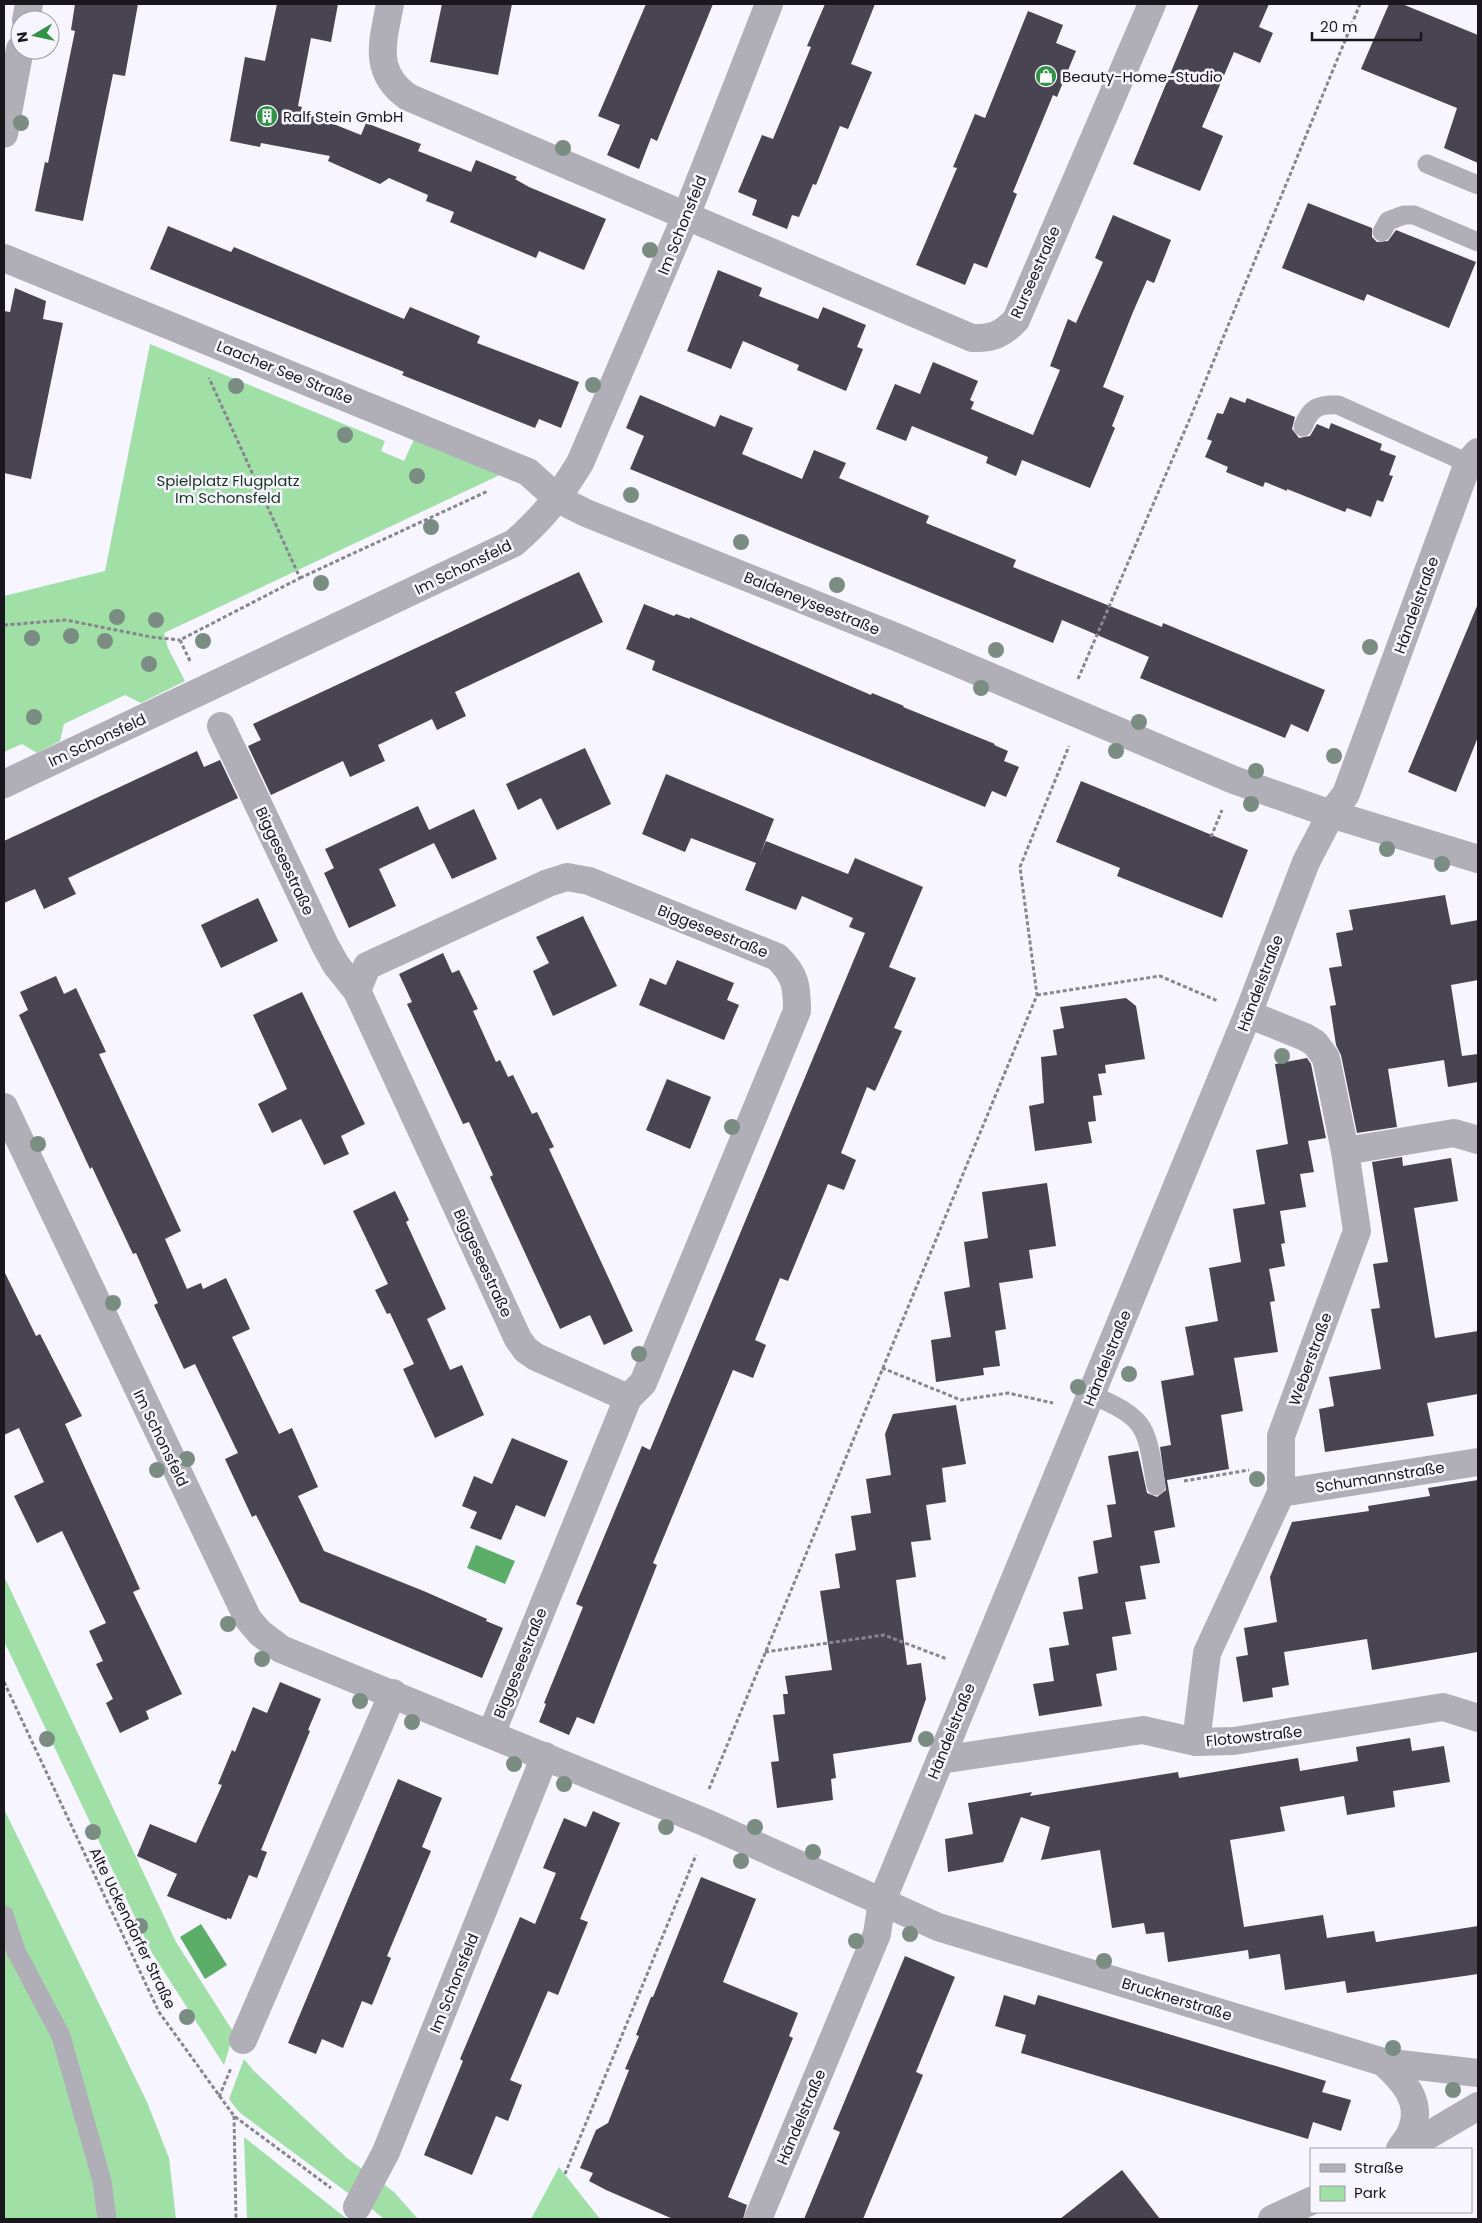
<svg xmlns="http://www.w3.org/2000/svg" width="1482" height="2223" font-family="Poppins,sans-serif">
	<style>
		.green { fill: #a0e0a7 }
		.water { fill: #5cad68 }
		.building { fill: #484451 }
		.lines { fill: none; stroke-linecap: round; stroke-linejoin: round }
		.path { stroke: #87858d; stroke-width: 3; stroke-dasharray: 4 2.5; stroke-linecap: butt }
		.lane { stroke: #b0aeb6; stroke-width: 19 }
		.street { stroke: #b0aeb6; stroke-width: 28 }
		.tree { fill: #7b8c82 }
		.labels { text-anchor: middle; dominant-baseline: central; stroke-width: 5; stroke-linejoin: round; paint-order: stroke }
		.poi-label { font-size: 15px; fill: #19171d; stroke: #f7f5ff; text-anchor: start }
		.street-label { font-size: 15px; fill: #19171d; stroke: #f7f5ff }
		.park-label { font-size: 15px; fill: #15371b; stroke: #f7f5ff }
	</style>
	<rect width="100%" height="100%" fill="#f7f5ff"/>
	<g class="green">
		<polygon points="150,344 385,441 381,451 404,461 415,437 502,474 164,633 168,648 185,681 141,703 125,695 64,724 60,741 37,753 22,744 4,752 4,596 105,571"/>
		<polygon points="4,1576 176,1942 234,2033 224,2065 152,1953 4,1641"/>
		<polygon points="4,1809 147,2102 169,2158 176,2219 4,2219"/>
		<polygon points="244,2059 254,2071 347,2158 369,2174 356,2199 239,2112 229,2099"/>
		<polygon points="244,2137 347,2219 247,2219"/>
		<polygon points="559,2167 600,2219 531,2219"/>
		<polygon points="378,2180 394,2192 418,2219 384,2219 367,2205"/>
	</g>
	<g class="water">
		<polygon points="476,1545 515,1561 505,1584 467,1568"/>
		<polygon points="201,1924 227,1965 205,1979 180,1937"/>
	</g>
	<g class="building">
		<polygon points="75,4 138,4 125,76 113,74 83,221 35,211 45,162 48,163 75,31 71,30"/>
		<polygon points="277,4 338,4 331,42 311,38 298,106 302,107 301,111 361,135 366,123 387,131 421,144 418,151 471,172 476,160 517,177 515,179 529,187 606,219 584,270 539,251 536,258 450,222 454,212 426,201 428,195 389,178 380,184 328,161 330,156 261,143 260,147 230,141 245,57 265,61"/>
		<polygon points="442,4 512,4 498,75 430,62"/>
		<polygon points="646,4 713,4 657,141 651,138 639,169 607,155 620,125 598,116"/>
		<polygon points="825,4 875,4 851,64 872,72 848,129 840,126 816,185 813,184 799,217 792,215 787,229 752,215 757,200 738,192 762,135 773,139 811,47 807,46"/>
		<polygon points="1199,4 1269,4 1259,27 1273,33 1260,63 1234,52 1202,127 1223,136 1200,191 1133,164"/>
		<polygon points="1389,4 1402,4 1478,35 1478,163 1444,148 1457,108 1361,69"/>
		<polygon points="1028,11 1063,25 1056,43 1076,51 1057,97 1053,95 1013,192 1017,194 987,268 974,263 965,285 916,265 957,168 953,167 975,114 985,118"/>
		<polygon points="1308,203 1372,228 1372,237 1377,242 1388,241 1396,230 1476,262 1449,328 1367,294 1364,301 1282,268"/>
		<polygon points="1113,215 1171,240 1154,283 1147,280 1133,312 1103,387 1124,396 1112,426 1115,428 1090,488 1022,460 1016,476 986,463 988,457 912,426 906,441 876,429 895,384 920,394 933,362 978,381 970,400 974,402 971,409 1033,435 1060,370 1050,366 1068,319 1076,323 1103,262 1095,258"/>
		<polygon points="168,226 231,252 234,247 404,319 410,307 480,336 477,343 579,382 561,428 539,419 535,428 402,375 404,372 150,269"/>
		<polygon points="718,270 762,288 759,296 818,319 823,307 866,325 857,347 863,349 846,391 797,370 799,365 743,341 731,369 687,351"/>
		<polygon points="15,288 46,301 43,319 63,323 31,479 4,473 4,311 10,312"/>
		<polygon points="640,395 715,427 720,415 753,428 742,454 802,479 814,450 846,463 839,478 929,516 926,523 1016,560 1013,567 1162,627 1163,623 1325,690 1308,732 1291,724 1285,738 1140,678 1149,657 1062,620 1053,643 630,469 644,436 626,428"/>
		<polygon points="1230,397 1245,403 1247,398 1295,417 1292,429 1299,438 1310,436 1317,424 1329,429 1331,423 1382,444 1380,450 1396,456 1389,475 1393,476 1383,502 1377,500 1371,517 1347,508 1345,512 1287,489 1287,491 1265,482 1263,487 1226,472 1228,467 1205,457 1212,441 1207,439 1217,413 1223,414"/>
		<polygon points="579,572 603,622 455,692 466,716 437,730 432,719 378,745 385,761 350,777 343,761 271,795 248,746 261,740 253,724"/>
		<polygon points="644,604 674,616 676,614 690,619 690,617 871,695 872,693 904,706 903,707 995,744 994,745 1008,751 1004,761 1019,767 1006,797 992,791 985,807 652,670 655,661 626,649"/>
		<polygon points="1477,606 1478,737 1456,792 1408,772"/>
		<polygon points="585,748 611,804 557,830 541,798 518,810 506,784"/>
		<polygon points="197,751 204,767 220,760 238,798 68,878 76,894 44,909 35,889 4,903 4,841"/>
		<polygon points="666,774 774,819 760,855 766,841 848,874 855,858 923,887 889,967 916,978 894,1028 902,1031 875,1091 867,1087 841,1153 856,1160 844,1190 828,1184 788,1281 780,1278 755,1340 766,1345 753,1378 733,1370 653,1563 657,1565 594,1724 577,1717 569,1735 539,1722 546,1704 544,1703 583,1607 576,1604 642,1446 650,1450 865,933 849,927 853,918 802,896 796,910 745,890 756,863 691,838 685,852 642,834"/>
		<polygon points="1081,781 1248,850 1222,918 1117,876 1120,868 1056,842"/>
		<polygon points="418,806 429,830 474,809 497,859 452,879 434,843 379,869 396,906 349,928 324,873 334,868 325,849"/>
		<polygon points="1445,895 1451,925 1478,920 1478,980 1451,985 1462,1056 1478,1054 1478,1082 1448,1087 1444,1060 1388,1069 1397,1127 1357,1133 1341,1055 1336,1045 1330,1006 1336,1005 1329,968 1342,966 1336,933 1353,930 1349,910"/>
		<polygon points="258,898 278,941 221,968 201,925"/>
		<polygon points="583,916 617,986 553,1016 533,971 549,963 536,937"/>
		<polygon points="443,953 452,973 459,970 478,1009 473,1011 496,1062 500,1060 508,1077 513,1075 532,1114 537,1112 554,1147 549,1149 633,1331 604,1345 590,1315 560,1329 490,1177 493,1175 469,1122 463,1124 407,1004 412,1002 399,974"/>
		<polygon points="677,960 734,983 727,1000 739,1005 724,1040 639,1005 650,978 666,985"/>
		<polygon points="56,976 64,994 76,988 106,1052 99,1054 181,1231 165,1239 187,1289 201,1283 203,1289 226,1278 250,1329 232,1337 279,1434 292,1428 318,1487 298,1496 324,1551 426,1592 487,1619 486,1621 503,1628 482,1678 300,1602 256,1515 252,1517 225,1459 238,1453 195,1364 184,1369 154,1305 158,1303 136,1253 133,1254 92,1167 90,1169 19,1015 28,1010 20,992"/>
		<polygon points="302,992 365,1124 341,1136 349,1154 324,1165 301,1119 272,1133 258,1104 287,1089 253,1015"/>
		<polygon points="1126,998 1136,1006 1145,1059 1105,1065 1106,1073 1098,1074 1102,1095 1093,1096 1096,1121 1088,1122 1092,1143 1035,1151 1029,1106 1044,1103 1041,1057 1057,1055 1053,1030 1064,1028 1060,1007"/>
		<polygon points="1307,1058 1311,1064 1326,1138 1308,1141 1314,1172 1300,1174 1306,1207 1280,1211 1285,1243 1281,1244 1285,1266 1269,1269 1275,1301 1270,1302 1278,1352 1234,1358 1243,1411 1221,1415 1229,1469 1167,1480 1175,1527 1154,1531 1160,1563 1140,1566 1146,1599 1125,1602 1131,1634 1112,1637 1117,1670 1096,1674 1102,1706 1039,1716 1033,1684 1054,1681 1049,1648 1069,1645 1063,1612 1083,1609 1078,1577 1098,1573 1093,1541 1112,1537 1107,1505 1116,1504 1108,1456 1138,1451 1147,1493 1157,1497 1166,1490 1160,1447 1171,1445 1161,1381 1194,1375 1185,1327 1218,1321 1209,1268 1241,1262 1233,1209 1265,1204 1256,1150 1288,1144 1275,1064"/>
		<polygon points="667,1079 711,1097 690,1149 646,1130"/>
		<polygon points="1402,1157 1403,1166 1451,1158 1458,1201 1414,1208 1435,1338 1478,1331 1478,1394 1427,1403 1434,1436 1325,1452 1319,1409 1334,1406 1329,1377 1381,1369 1371,1309 1380,1308 1373,1264 1388,1262 1372,1162"/>
		<polygon points="1047,1183 1056,1246 1029,1250 1033,1278 999,1283 1006,1329 995,1331 1000,1366 983,1368 984,1375 936,1382 931,1340 951,1337 944,1292 970,1287 964,1242 988,1238 982,1192"/>
		<polygon points="395,1191 409,1220 406,1222 446,1309 427,1319 450,1370 462,1365 484,1415 435,1438 403,1369 414,1364 390,1313 387,1314 375,1290 388,1284 353,1211"/>
		<polygon points="4,1271 36,1336 40,1334 82,1416 65,1424 140,1589 133,1592 182,1694 146,1711 149,1719 120,1733 106,1703 113,1699 96,1664 103,1661 89,1631 106,1623 62,1531 37,1543 14,1496 44,1482 19,1428 4,1435"/>
		<polygon points="956,1405 966,1464 942,1468 946,1502 926,1505 931,1540 911,1542 916,1577 896,1580 907,1665 921,1663 926,1699 911,1742 833,1754 836,1778 831,1779 833,1800 777,1808 771,1762 779,1761 773,1715 785,1714 783,1694 788,1694 785,1676 832,1670 820,1591 840,1588 835,1554 856,1550 851,1516 871,1513 866,1479 891,1475 885,1434 893,1414"/>
		<polygon points="512,1438 568,1461 545,1517 516,1505 501,1540 470,1528 477,1512 462,1506 474,1476 492,1484"/>
		<polygon points="1478,1480 1478,1652 1372,1670 1367,1639 1284,1652 1289,1685 1272,1688 1273,1697 1243,1702 1236,1657 1248,1655 1244,1628 1277,1622 1270,1577 1292,1522 1369,1511 1368,1506 1430,1496 1428,1488"/>
		<polygon points="280,1682 321,1699 308,1730 310,1731 261,1850 267,1852 257,1878 249,1875 231,1919 227,1918 227,1920 167,1896 177,1874 137,1856 150,1824 196,1843 222,1785 218,1784 232,1750 235,1752 253,1707 267,1713"/>
		<polygon points="1410,1738 1412,1751 1444,1746 1450,1782 1393,1791 1395,1807 1347,1815 1344,1796 1280,1807 1285,1831 1230,1840 1244,1927 1323,1915 1327,1938 1374,1931 1376,1942 1478,1926 1478,1974 1347,1993 1345,1981 1285,1990 1280,1954 1249,1959 1248,1950 1168,1962 1164,1932 1146,1934 1144,1923 1112,1928 1100,1850 1041,1860 1050,1827 1021,1817 1003,1862 948,1872 945,1839 973,1834 968,1803 1032,1792 1030,1796 1178,1772 1179,1778 1298,1758 1300,1771 1358,1761 1356,1747"/>
		<polygon points="398,1779 442,1798 422,1847 431,1851 387,1956 391,1958 372,2005 362,2001 343,2048 322,2039 316,2054 288,2043"/>
		<polygon points="593,1811 620,1823 580,1919 588,1922 558,1995 548,1991 510,2080 522,2085 508,2121 496,2116 472,2175 424,2155 463,2061 460,2059 520,1917 535,1924 556,1873 543,1868 564,1818 586,1827"/>
		<polygon points="701,1877 756,1899 723,1982 798,2013 789,2036 793,2038 728,2197 747,2205 743,2219 673,2219 606,2190 589,2181 593,2173 580,2168 596,2130 608,2123 629,2070 625,2069 639,2036 636,2035 651,1997 653,1997"/>
		<polygon points="905,1956 955,1977 916,2072 923,2075 863,2219 804,2219 840,2132 833,2129"/>
		<polygon points="1004,1995 1035,2005 1038,1995 1326,2081 1322,2092 1351,2100 1341,2131 1313,2122 1308,2139 1021,2053 1026,2035 995,2026"/>
		<polygon points="1122,2170 1160,2219 1060,2219"/>
	</g>
	<g class="lines">
		<g class="path">
			<polyline points="300,578 488,491"/>
			<polyline points="4,625 66,620 151,637 180,640"/>
			<polyline points="190,661 180,640 300,578 209,378"/>
			<polyline points="1078,679 1191,416 1360,4"/>
			<polyline points="1211,837 1222,810"/>
			<polyline points="1037,995 1160,976 1218,1001"/>
			<polyline points="882,1368 961,1400 1008,1393 1053,1403"/>
			<polyline points="1184,1481 1249,1470"/>
			<polyline points="765,1652 884,1635 947,1659"/>
			<polyline points="4,1682 159,2012 234,2116 331,2188"/>
			<polyline points="709,1789 1037,995 1020,867 1069,746"/>
			<polyline points="219,2097 231,2068"/>
			<polyline points="234,2116 236,2219"/>
			<polyline points="565,2174 696,1855"/>
		</g>
		<g class="lane">
			<polyline points="1427,164 1478,185"/>
			<polyline points="1382,232 1388,221 1404,215 1414,215 1478,242"/>
			<path d="M1303,427c7,-19 15,-23 35,-22l130,58"/>
			<path d="M1092,1395c57,24 54,33 64,91"/>
			<polyline points="4,1915 16,1951 61,2036 102,2181 107,2219"/>
		</g>
		<g class="street">
			<path d="M390,4c-7,37 -18,68 18,93l564,241c20,1 31,-4 44,-18l136,-316"/>
			<polyline points="26,20 29,4"/>
			<polyline points="4,134 20,49"/>
			<polyline points="4,258 528,472 558,499 586,513 901,639 1234,780 1331,814 1478,859"/>
			<polyline points="221,726 325,945 336,965 357,991 518,1339 526,1350 536,1357 628,1398"/>
			<path d="M4,784l510,-241c30,-26 45,-46 66,-80l106,-247 83,-212"/>
			<path d="M357,991l10,-25 181,-83 19,-6 22,4 188,76c19,18 20,30 20,54l-154,372 -15,15 -137,336"/>
			<polyline points="4,1107 248,1619 260,1633 281,1649 709,1824 938,1927 1383,2062 1478,2073"/>
			<polyline points="1345,1151 1454,1133 1478,1140"/>
			<polyline points="1281,1493 1478,1462"/>
			<polyline points="1196,1742 1207,1653 1281,1493 1281,1436 1357,1231 1345,1151 1326,1058 1315,1043 1305,1037 1248,1014"/>
			<polyline points="940,1760 1143,1730 1196,1742 1234,1741 1443,1707 1478,1718"/>
			<polyline points="243,2040 393,1693"/>
			<path d="M1383,2062c19,17 40,39 29,67 -2,7 -8,14 -12,20"/>
			<polyline points="1405,2149 1478,2106"/>
			<polyline points="357,2207 386,2152 545,1756"/>
			<polyline points="758,2219 877,1934 882,1901 1248,1014 1306,862 1331,814 1346,794 1468,463 1478,452"/>
			<polyline points="1272,2219 1311,2201"/>
		</g>
	</g>
	<g class="tree">
		<circle cx="21" cy="123" r="8"/>
		<circle cx="563" cy="148" r="8"/>
		<circle cx="650" cy="250" r="8"/>
		<circle cx="593" cy="385" r="8"/>
		<circle cx="236" cy="386" r="8"/>
		<circle cx="345" cy="435" r="8"/>
		<circle cx="417" cy="476" r="8"/>
		<circle cx="631" cy="495" r="8"/>
		<circle cx="431" cy="527" r="8"/>
		<circle cx="741" cy="542" r="8"/>
		<circle cx="321" cy="583" r="8"/>
		<circle cx="837" cy="585" r="8"/>
		<circle cx="117" cy="617" r="8"/>
		<circle cx="156" cy="620" r="8"/>
		<circle cx="71" cy="636" r="8"/>
		<circle cx="32" cy="638" r="8"/>
		<circle cx="105" cy="641" r="8"/>
		<circle cx="203" cy="641" r="8"/>
		<circle cx="1370" cy="647" r="8"/>
		<circle cx="996" cy="650" r="8"/>
		<circle cx="149" cy="664" r="8"/>
		<circle cx="981" cy="688" r="8"/>
		<circle cx="34" cy="717" r="8"/>
		<circle cx="1139" cy="722" r="8"/>
		<circle cx="1116" cy="751" r="8"/>
		<circle cx="1334" cy="756" r="8"/>
		<circle cx="1256" cy="771" r="8"/>
		<circle cx="1251" cy="804" r="8"/>
		<circle cx="1387" cy="849" r="8"/>
		<circle cx="1442" cy="864" r="8"/>
		<circle cx="1282" cy="1056" r="8"/>
		<circle cx="732" cy="1127" r="8"/>
		<circle cx="38" cy="1144" r="8"/>
		<circle cx="113" cy="1303" r="8"/>
		<circle cx="639" cy="1354" r="8"/>
		<circle cx="1129" cy="1374" r="8"/>
		<circle cx="1078" cy="1387" r="8"/>
		<circle cx="187" cy="1459" r="8"/>
		<circle cx="157" cy="1470" r="8"/>
		<circle cx="1257" cy="1479" r="8"/>
		<circle cx="228" cy="1624" r="8"/>
		<circle cx="262" cy="1659" r="8"/>
		<circle cx="360" cy="1701" r="8"/>
		<circle cx="412" cy="1722" r="8"/>
		<circle cx="47" cy="1739" r="8"/>
		<circle cx="926" cy="1739" r="8"/>
		<circle cx="514" cy="1764" r="8"/>
		<circle cx="564" cy="1784" r="8"/>
		<circle cx="666" cy="1827" r="8"/>
		<circle cx="755" cy="1827" r="8"/>
		<circle cx="93" cy="1832" r="8"/>
		<circle cx="813" cy="1852" r="8"/>
		<circle cx="741" cy="1861" r="8"/>
		<circle cx="140" cy="1926" r="8"/>
		<circle cx="910" cy="1934" r="8"/>
		<circle cx="856" cy="1941" r="8"/>
		<circle cx="1104" cy="1961" r="8"/>
		<circle cx="187" cy="2017" r="8"/>
		<circle cx="1393" cy="2048" r="8"/>
		<circle cx="1453" cy="2090" r="8"/>
	</g>
	<defs>
		<g id="shop-disc" transform="scale(1.125)"><circle r="9.5" fill="#319245" stroke="#f7f5ff"/><path d="M-5-2.5h2.3a2.7 3.5 0 0 1 5.4 0H5L5.5 6h-11ZM-1.5-2.5h3a1.5 2.3 0 0 0-3 0Z" fill="#fff"/></g>
		<g id="building-disc" transform="scale(1.125)"><circle r="9.5" fill="#319245" stroke="#f7f5ff"/><path d="M-4-6H4V6H1V3H-1V6H-4ZM-2.5-4.3h1.7v1.8h-1.7ZM.8-4.3h1.7v1.8H.8ZM-2.5-1h1.7V.8h-1.7ZM.8-1h1.7V.8H.8Z" fill="#fff"/></g>
	</defs>
	<g fill-rule="evenodd">
		<use href="#shop-disc" x="1046" y="76"/>
		<use href="#building-disc" x="267" y="116"/>
	</g>
	<g class="labels">
		<g class="poi-label">
			<text x="1062" y="76">Beauty-Home-Studio</text>
			<text x="283" y="116">Ralf Stein GmbH</text>
		</g>
		<g class="street-label">
			<text transform="translate(682 225) rotate(-68)">Im Schonsfeld</text>
			<text transform="translate(1035 272) rotate(-66)">Rurseestraße</text>
			<text transform="translate(285 372) rotate(22)">Laacher See Straße</text>
			<text transform="translate(463 567) rotate(-26)">Im Schonsfeld</text>
			<text transform="translate(812 603) rotate(22)">Baldeneyseestraße</text>
			<text transform="translate(1416 605) rotate(-70)">Händelstraße</text>
			<text transform="translate(97 740) rotate(-25)">Im Schonsfeld</text>
			<text transform="translate(285 861) rotate(65)">Biggeseestraße</text>
			<text transform="translate(713 931) rotate(22)">Biggeseestraße</text>
			<text transform="translate(1260 983) rotate(-69)">Händelstraße</text>
			<text transform="translate(483 1263) rotate(65)">Biggeseestraße</text>
			<text transform="translate(1107 1358) rotate(-68)">Händelstraße</text>
			<text transform="translate(1310 1359) rotate(-70)">Weberstraße</text>
			<text transform="translate(161 1438) rotate(64)">Im Schonsfeld</text>
			<text transform="translate(1380 1477) rotate(-9)">Schumannstraße</text>
			<text transform="translate(520 1663) rotate(-68)">Biggeseestraße</text>
			<text transform="translate(951 1731) rotate(-68)">Händelstraße</text>
			<text transform="translate(1254 1736) rotate(-6)">Flotowstraße</text>
			<text transform="translate(133 1928) rotate(64)">Alte Uckendorfer Straße</text>
			<text transform="translate(454 1983) rotate(-68)">Im Schonsfeld</text>
			<text transform="translate(1177 1999) rotate(17)">Brucknerstraße</text>
			<text transform="translate(801 2117) rotate(-67)">Händelstraße</text>
		</g>
		<g class="park-label">
			<text x="228" y="480">Spielplatz Flugplatz<tspan x="228" dy="17">Im Schonsfeld</tspan></text>
		</g>
	</g>
	<rect width="1482" height="2223" fill="none" stroke="#19171d" stroke-width="10"/>
	<rect x="1310" y="2148" width="162" height="65" fill="#f7f5ff" stroke="#9e9ca5"/>
	<rect x="1320" y="2164" width="25" height="8" fill="#b0aeb6" stroke="#9e9ca5"/>
	<text x="1354" y="2173" font-size="15" fill="#19171d">Straße</text>
	<rect x="1320" y="2186" width="25" height="15" fill="#a0e0a7" stroke="#9e9ca5"/>
	<text x="1354" y="2198" font-size="15" fill="#19171d">Park</text>
	<g transform="translate(35 35) rotate(261)"><circle r="24" fill="#f7f5ff" stroke="#9e9ca5"/>
	<path d="M0-4L9 19L0 12L-9 19Z" fill="#319245"/>
	<text y="-8" font-size="14" font-weight="bold" text-anchor="middle" fill="#19171d">N</text>
	</g>
	<path d="M1312 32v8h109v-8" fill="none" stroke="#19171d" stroke-width="2.5"/>
	<text x="1320" y="32" font-size="15" fill="#19171d" stroke="#f7f5ff" stroke-width="4" paint-order="stroke">20 m</text>
</svg>
